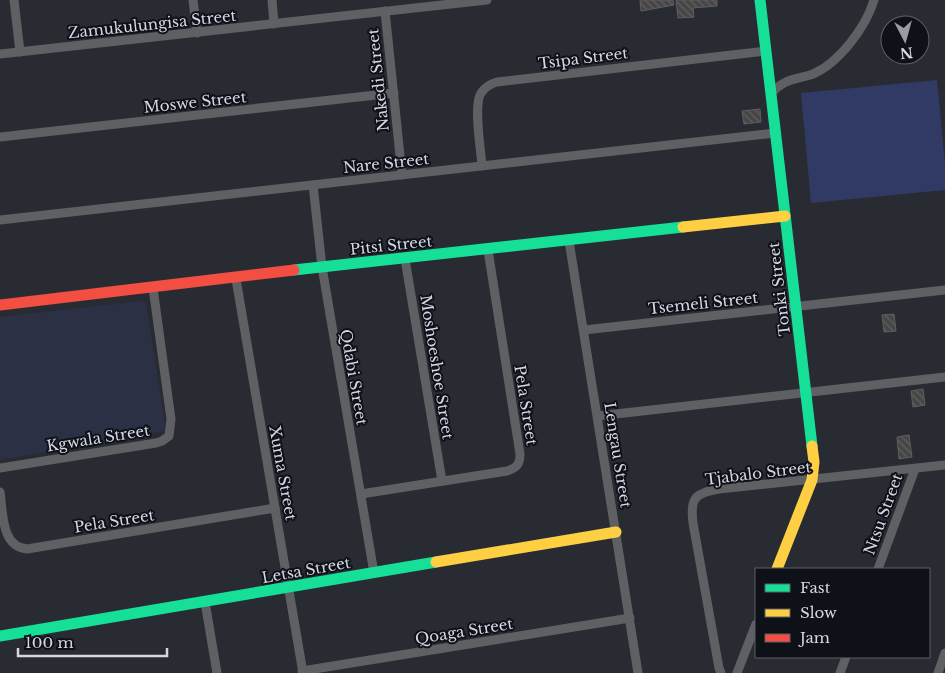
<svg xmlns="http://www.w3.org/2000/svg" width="945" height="673" font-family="'Libre Baskerville',serif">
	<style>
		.built { fill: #2b3044 }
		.pitch { fill: #303a65 }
		.building { fill: url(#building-back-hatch); stroke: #605e5e }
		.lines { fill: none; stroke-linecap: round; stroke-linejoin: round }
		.street { stroke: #5f6063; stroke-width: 9 }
		.fast { stroke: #16e098; stroke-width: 11 }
		.slow { stroke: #ffcf43; stroke-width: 11 }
		.jam { stroke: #f24e42; stroke-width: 11 }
		.labels { text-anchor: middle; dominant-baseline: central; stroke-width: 4; stroke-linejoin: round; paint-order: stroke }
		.street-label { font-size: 15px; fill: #d4d7e2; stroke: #0f1119 }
	</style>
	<defs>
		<pattern id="building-back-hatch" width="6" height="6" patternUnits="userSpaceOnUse" patternTransform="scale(1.25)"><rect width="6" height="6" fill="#464646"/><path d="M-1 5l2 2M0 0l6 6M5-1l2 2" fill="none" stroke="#606060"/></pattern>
	</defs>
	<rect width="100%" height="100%" fill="#292b33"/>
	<polygon class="built" points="142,301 146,303 166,431 0,460 0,317"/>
	<polygon class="pitch" points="937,80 945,163 945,190 811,203 801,93"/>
	<g class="building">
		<polygon points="640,0 673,0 674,5 641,11"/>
		<polygon points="676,0 717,0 717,6 693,8 694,17 678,18"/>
		<polygon points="760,109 761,122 744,124 742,111"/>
		<polygon points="894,314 896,331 884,332 882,315"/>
		<polygon points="923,389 925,405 913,407 911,391"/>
		<polygon points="909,435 912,457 899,459 897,437"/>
	</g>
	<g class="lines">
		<g class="street">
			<polyline points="14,0 20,52"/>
			<polyline points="193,0 197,33"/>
			<polyline points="272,0 274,24"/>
			<polyline points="385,11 402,175"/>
			<polyline points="0,54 487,0"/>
			<path d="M771,94c13,-16 25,-14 42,-20 26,-11 53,-47 61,-74"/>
			<polyline points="0,137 394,93"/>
			<path d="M482,166c-1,-16 -9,-61 -1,-73 4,-6 9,-9 16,-11l269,-31"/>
			<polyline points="313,185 322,267 374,573"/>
			<polyline points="0,220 776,133"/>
			<polyline points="569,241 638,673"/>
			<polyline points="405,259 442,481"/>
			<polyline points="236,279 303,673"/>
			<polyline points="584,330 945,290"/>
			<polyline points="598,416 945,377"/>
			<polyline points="0,468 156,443 162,441 169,436 171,419 153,288"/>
			<path d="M0,492c3,20 1,55 27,57l248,-41"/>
			<path d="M361,494l146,-23c10,-3 13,-7 13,-17l-32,-204"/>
			<polyline points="878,569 915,469"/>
			<polyline points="205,602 217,673"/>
			<polyline points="302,671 630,618"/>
			<path d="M721,673l-2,-5 -26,-145c-3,-24 1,-30 26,-34l226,-24"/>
			<polyline points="737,673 756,624"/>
			<polyline points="840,673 846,657"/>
			<polyline points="938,673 945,653"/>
		</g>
		<g class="fast">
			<polyline points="760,0 812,446"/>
			<polyline points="294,270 683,227"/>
			<polyline points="0,636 436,562"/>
		</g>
		<g class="slow">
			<polyline points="683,227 785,216"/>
			<polyline points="436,562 616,532"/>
			<polyline points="777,569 812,480 814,462 812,446"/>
		</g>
		<polyline class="jam" points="0,305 294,270"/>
	</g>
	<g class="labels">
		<g class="street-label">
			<text transform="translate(152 24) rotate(-6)">Zamukulungisa Street</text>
			<text transform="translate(583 58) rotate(-7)">Tsipa Street</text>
			<text transform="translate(378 80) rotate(-96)">Nakedi Street</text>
			<text transform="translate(195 102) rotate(-6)">Moswe Street</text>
			<text transform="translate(386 163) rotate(-6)">Nare Street</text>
			<text transform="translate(391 245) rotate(-6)">Pitsi Street</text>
			<text transform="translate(779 289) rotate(-97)">Tonki Street</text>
			<text transform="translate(703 303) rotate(-6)">Tsemeli Street</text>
			<text transform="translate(437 367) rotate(81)">Moshoeshoe Street</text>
			<text transform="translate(354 377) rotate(80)">Qdabi Street</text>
			<text transform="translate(526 405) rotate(81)">Pela Street</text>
			<text transform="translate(98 438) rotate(-9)">Kgwala Street</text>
			<text transform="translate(618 455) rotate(81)">Lengau Street</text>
			<text transform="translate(283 473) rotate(80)">Xuma Street</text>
			<text transform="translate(758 473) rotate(-7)">Tjabalo Street</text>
			<text transform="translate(883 514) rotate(-70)">Ntsu Street</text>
			<text transform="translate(114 521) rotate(-9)">Pela Street</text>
			<text transform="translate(306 570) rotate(-10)">Letsa Street</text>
			<text transform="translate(464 631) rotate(-9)">Qoaga Street</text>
		</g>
	</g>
	<rect x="755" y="568" width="175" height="90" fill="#0f1119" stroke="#5e6069"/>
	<rect x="765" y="584" width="25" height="8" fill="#16e098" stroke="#5e6069"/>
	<text x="800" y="593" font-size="15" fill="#d4d7e2">Fast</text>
	<rect x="765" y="609" width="25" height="8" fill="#ffcf43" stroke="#5e6069"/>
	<text x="800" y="618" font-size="15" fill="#d4d7e2">Slow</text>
	<rect x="765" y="634" width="25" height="8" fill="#f24e42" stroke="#5e6069"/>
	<text x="800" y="643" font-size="15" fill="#d4d7e2">Jam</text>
	<g transform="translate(905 40) rotate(174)"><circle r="24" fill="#0f1119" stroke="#5e6069"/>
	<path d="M0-4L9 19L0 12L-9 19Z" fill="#989ba5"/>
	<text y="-8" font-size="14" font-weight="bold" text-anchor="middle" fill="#d4d7e2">N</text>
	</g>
	<path d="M18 648v8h149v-8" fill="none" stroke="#d4d7e2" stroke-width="2.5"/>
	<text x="25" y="648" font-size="15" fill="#d4d7e2" stroke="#0f1119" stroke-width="4" paint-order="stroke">100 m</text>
</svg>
